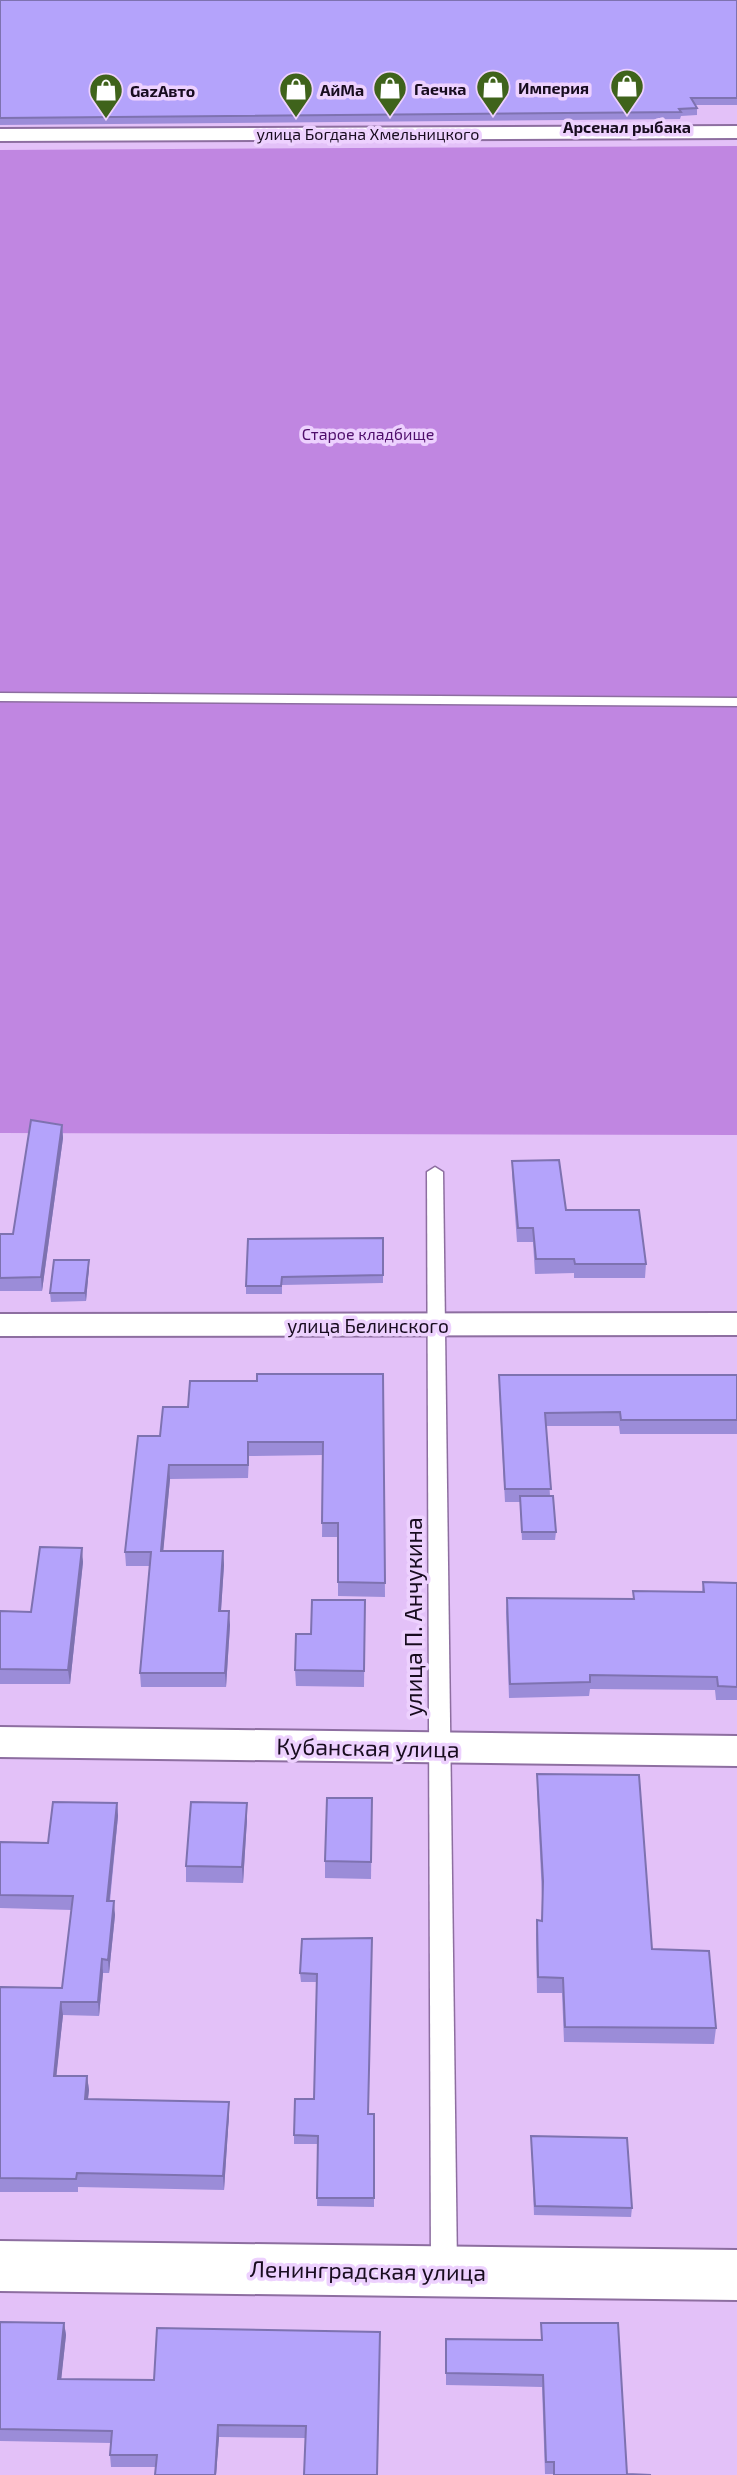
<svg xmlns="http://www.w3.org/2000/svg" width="737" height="2475" font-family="'Exo 2',sans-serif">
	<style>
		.green { fill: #c086e1 }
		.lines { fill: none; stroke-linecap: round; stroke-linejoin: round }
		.lane-casing { stroke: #8d6ea0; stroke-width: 3 }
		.street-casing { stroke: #8d6ea0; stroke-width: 4 }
		.secondary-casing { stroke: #8d6ea0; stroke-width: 4 }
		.lane { fill: #fff; fill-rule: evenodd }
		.street { fill: #fff; fill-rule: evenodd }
		.secondary { fill: #fff; fill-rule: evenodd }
		.wall { fill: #9b8cd8 }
		.shaded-wall { fill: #7e72b0 }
		.building { fill: #b4a3fb; stroke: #7e72b0; stroke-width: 2 }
		.labels { text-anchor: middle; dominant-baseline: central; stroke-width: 7; stroke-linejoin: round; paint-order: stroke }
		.far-poi-label { font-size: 16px; font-weight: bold; fill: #180c1f; stroke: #edd1fe; text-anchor: start }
		.far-street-label { font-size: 16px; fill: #180c1f; stroke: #edd1fe }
		.far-park-label { font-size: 16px; fill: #4f0e6b; stroke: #edd1fe }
		.street-label { font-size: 19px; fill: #180c1f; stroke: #edd1fe }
		.near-street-label { font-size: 23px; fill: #180c1f; stroke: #edd1fe }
	</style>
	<rect width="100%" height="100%" fill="#e3c1f8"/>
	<polygon class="green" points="737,146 737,1135 0,1133 0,150"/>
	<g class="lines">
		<g class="lane-casing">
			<g id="lane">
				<polygon points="0,693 737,698 737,706 0,701"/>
				<polygon points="435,1167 443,1172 457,2268 453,2276 444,2279 435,2276 431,2268 427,1172"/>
			</g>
		</g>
		<g class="street-casing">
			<g id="street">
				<polygon points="737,1313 737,1335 0,1336 0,1314"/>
				<polygon points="0,1727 737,1736 737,1766 0,1757"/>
			</g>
		</g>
		<g class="secondary-casing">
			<g id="secondary">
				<polygon points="737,126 737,138 0,141 0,129"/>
				<polygon points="0,2241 737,2250 737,2300 0,2291"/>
			</g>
		</g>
		<use href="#lane" class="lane"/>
		<use href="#street" class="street"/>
		<use href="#secondary" class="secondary"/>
	</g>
	<g class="wall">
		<polygon points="0,0 737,0 737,105 695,105 697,108 697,115 681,116 680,119 0,125"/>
		<polygon points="62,1125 63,1138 42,1291 0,1291 0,1234 13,1234"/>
		<polygon points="512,1161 566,1210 646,1264 645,1278 574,1278 574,1273 535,1274 533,1242 517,1242 512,1174"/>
		<polygon points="383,1238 383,1283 282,1285 282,1294 246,1294 246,1286"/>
		<polygon points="89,1268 86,1301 51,1302 50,1293"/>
		<polygon points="383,1374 385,1597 338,1596 338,1537 322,1537 323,1455 249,1456 248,1478 170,1479 163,1551 223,1551 224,1565 221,1611 230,1625 226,1687 141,1687 140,1673 150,1566 126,1566 125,1552 160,1436 188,1407 257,1381"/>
		<polygon points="499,1375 737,1375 737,1434 620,1434 619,1426 546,1426 550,1496 556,1532 555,1540 522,1540 520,1502 505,1502 499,1389"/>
		<polygon points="83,1562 70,1684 0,1684 0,1611 31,1612"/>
		<polygon points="703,1582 737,1583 737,1700 716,1700 715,1690 590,1689 589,1696 509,1698 506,1612 507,1598 633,1599 633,1591 702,1592"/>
		<polygon points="365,1600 364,1687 296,1686 295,1670 311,1634"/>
		<polygon points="537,1774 652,1949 716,2028 714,2044 564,2042 562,1993 537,1993 536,1935 537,1920 542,1921 542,1896 537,1789"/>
		<polygon points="372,1798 371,1879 325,1878 325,1861"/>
		<polygon points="117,1803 118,1816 110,1901 115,1915 109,1973 103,1973 99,2016 63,2015 56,2076 87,2076 89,2090 88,2100 229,2102 229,2115 224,2190 78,2187 78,2192 0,2192 0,1987 62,1988 72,1910 0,1908 0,1842 48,1843"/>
		<polygon points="247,1819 243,1883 186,1882 186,1866"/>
		<polygon points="372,1938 368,2114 374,2114 374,2207 317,2206 318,2144 294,2144 294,2135 314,2099 317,1982 301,1982 300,1973"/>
		<polygon points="531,2136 632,2208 631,2217 534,2215"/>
		<polygon points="0,2322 64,2323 66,2335 61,2379 154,2380 380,2332 306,2438 219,2437 216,2475 155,2475 156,2467 111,2467 110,2455 111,2443 0,2441"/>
		<polygon points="541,2323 627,2474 651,2475 553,2475 553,2474 545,2474 542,2387 446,2385 446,2339 541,2340"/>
	</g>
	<g class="shaded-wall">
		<polygon points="62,1125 63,1138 42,1291 41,1277"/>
		<polygon points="89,1260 89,1268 86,1301 85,1293"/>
		<polygon points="169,1465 170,1479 162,1565 161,1551"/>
		<polygon points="82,1548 83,1562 70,1684 68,1670"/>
		<polygon points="223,1551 224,1565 220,1625 219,1611"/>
		<polygon points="229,1611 230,1625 226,1687 225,1673"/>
		<polygon points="117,1803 118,1816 108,1915 107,1901"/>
		<polygon points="247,1803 247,1819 243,1883 242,1867"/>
		<polygon points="114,1901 115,1915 109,1973 108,1960"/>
		<polygon points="102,1959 103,1973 99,2016 98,2002"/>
		<polygon points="61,2002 63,2015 55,2089 54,2076"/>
		<polygon points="87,2076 89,2090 86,2113 85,2099"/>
		<polygon points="229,2102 229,2115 224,2190 223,2176"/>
		<polygon points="64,2323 66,2335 60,2391 58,2379"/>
		<polygon points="218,2425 219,2437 216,2475 215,2475"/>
	</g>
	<g class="building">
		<polygon points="0,0 737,0 737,98 691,98 697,108 679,109 681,112 0,118"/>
		<polygon points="31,1120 62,1125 41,1277 0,1278 0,1234 13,1234"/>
		<polygon points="559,1160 566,1210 639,1210 646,1264 575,1264 574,1259 536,1259 533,1228 518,1228 512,1161"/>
		<polygon points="383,1238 383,1275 282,1277 281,1286 246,1286 248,1239"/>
		<polygon points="54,1260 89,1260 85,1293 50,1293"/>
		<polygon points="257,1374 383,1374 385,1583 338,1582 338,1523 322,1523 323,1442 248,1442 248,1465 169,1465 161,1551 223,1551 219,1611 229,1611 225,1673 140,1673 151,1552 125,1552 138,1436 160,1436 163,1407 188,1407 190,1381 257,1381"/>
		<polygon points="499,1375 737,1375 737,1420 621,1420 620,1412 545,1413 551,1489 505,1489"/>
		<polygon points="520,1496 553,1496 556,1532 522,1532"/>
		<polygon points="40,1547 82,1548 68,1670 0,1669 0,1611 31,1612"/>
		<polygon points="703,1582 737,1583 737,1687 718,1686 717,1677 590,1675 590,1682 510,1684 507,1598 634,1599 633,1591 704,1592"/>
		<polygon points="312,1600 365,1600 364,1671 295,1670 296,1634 311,1634"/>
		<polygon points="537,1774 639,1775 652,1949 709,1951 716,2028 565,2027 563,1978 538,1977 537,1920 542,1921 543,1881"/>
		<polygon points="327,1798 372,1798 371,1862 325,1861"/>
		<polygon points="53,1802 117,1803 107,1901 114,1901 108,1960 102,1959 98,2002 61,2002 54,2076 87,2076 85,2099 229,2102 223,2176 77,2173 76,2179 0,2178 0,1987 62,1988 73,1896 0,1895 0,1842 48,1843"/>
		<polygon points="191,1802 247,1803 242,1867 186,1866"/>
		<polygon points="372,1938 368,2114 374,2114 374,2198 317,2198 318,2136 294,2135 295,2099 314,2099 317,1974 300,1973 302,1939"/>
		<polygon points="531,2136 627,2138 632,2208 535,2206"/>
		<polygon points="0,2322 64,2323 58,2379 154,2380 157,2328 380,2332 377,2475 304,2475 306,2426 218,2425 215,2475 155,2475 157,2455 110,2455 112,2431 0,2429"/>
		<polygon points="541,2323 618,2323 627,2474 651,2475 554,2475 554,2462 546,2462 543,2375 446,2373 446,2339 542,2340"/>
	</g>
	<defs>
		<g id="shop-pin" transform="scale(1.75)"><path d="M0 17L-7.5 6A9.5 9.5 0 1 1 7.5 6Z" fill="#3f631b" stroke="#edd1fe"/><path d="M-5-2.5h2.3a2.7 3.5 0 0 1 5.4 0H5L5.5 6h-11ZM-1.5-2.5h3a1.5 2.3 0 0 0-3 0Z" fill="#fff"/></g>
	</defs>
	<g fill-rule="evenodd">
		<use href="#shop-pin" x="627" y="86"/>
		<use href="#shop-pin" x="493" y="87"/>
		<use href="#shop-pin" x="390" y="88"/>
		<use href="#shop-pin" x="296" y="89"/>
		<use href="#shop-pin" x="106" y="90"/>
	</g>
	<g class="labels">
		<g class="far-poi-label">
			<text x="518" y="87">Империя</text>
			<text x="414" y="88">Гаечка</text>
			<text x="320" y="89">АйМа</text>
			<text x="130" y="90">GazАвто</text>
			<text x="627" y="126" text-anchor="middle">Арсенал рыбака</text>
		</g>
		<g class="far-street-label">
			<text x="368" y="133">улица Богдана Хмельницкого</text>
		</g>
		<g class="far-park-label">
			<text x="368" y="433">Старое кладбище</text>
		</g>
		<g class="street-label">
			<text x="368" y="1325">улица Белинского</text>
		</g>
		<g class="near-street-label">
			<text transform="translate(413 1617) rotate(-90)">улица П. Анчукина</text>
			<text transform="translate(368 1747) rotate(1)">Кубанская улица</text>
			<text transform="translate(368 2270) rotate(1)">Ленинградская улица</text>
		</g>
	</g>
</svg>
